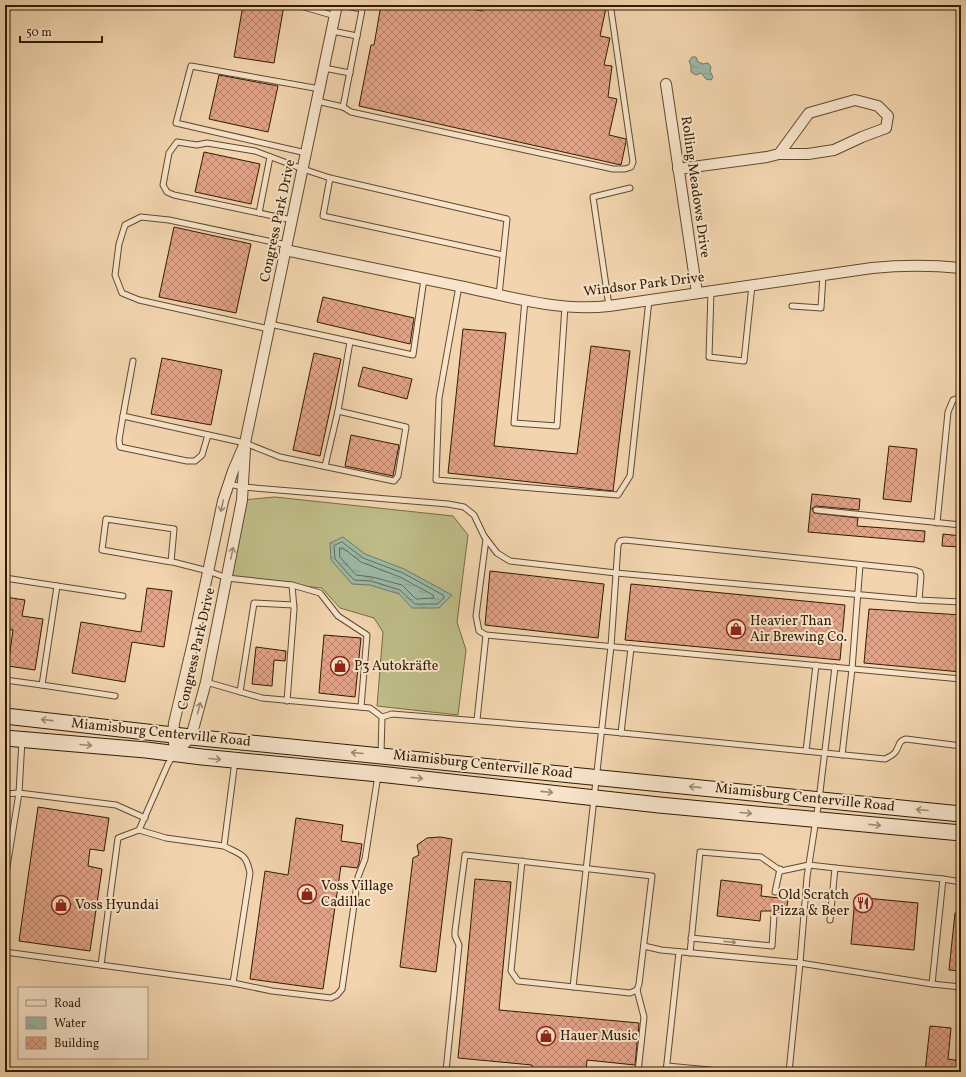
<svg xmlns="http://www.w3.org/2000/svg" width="966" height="1077" font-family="Vollkorn,serif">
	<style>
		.grass { fill: #bebc88; stroke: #786c46 }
		.water { fill: url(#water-ripples); stroke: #717a66 }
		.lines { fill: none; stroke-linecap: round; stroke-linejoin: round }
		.shore { stroke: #666a56; stroke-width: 1 }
		.building { fill: url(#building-cross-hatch); stroke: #311b03 }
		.service-casing { stroke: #614a2e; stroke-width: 7 }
		.minor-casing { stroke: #614a2e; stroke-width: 12 }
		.secondary-casing { stroke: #311b03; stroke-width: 17 }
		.service { stroke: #f7e4cb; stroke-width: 5 }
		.minor { stroke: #f7e4cb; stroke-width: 10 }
		.secondary { stroke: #f7e4cb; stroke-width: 15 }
		.oneway { stroke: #9e8a71 }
		.labels { text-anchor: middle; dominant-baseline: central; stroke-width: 4; stroke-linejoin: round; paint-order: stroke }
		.street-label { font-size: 14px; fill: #311b03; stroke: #f7e4cb }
		.poi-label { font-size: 14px; fill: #311b03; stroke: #f7e4cb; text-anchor: start }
	</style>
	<defs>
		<pattern id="water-ripples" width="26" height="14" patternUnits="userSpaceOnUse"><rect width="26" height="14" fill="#9bb9a8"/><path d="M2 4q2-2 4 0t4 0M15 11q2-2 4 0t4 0" fill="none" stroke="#869e8f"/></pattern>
		<pattern id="building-cross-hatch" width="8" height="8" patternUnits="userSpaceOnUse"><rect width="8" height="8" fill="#e3a388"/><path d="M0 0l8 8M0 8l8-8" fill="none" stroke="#b9846d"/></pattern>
	</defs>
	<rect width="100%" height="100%" fill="#f2d5af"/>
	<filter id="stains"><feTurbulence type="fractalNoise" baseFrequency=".005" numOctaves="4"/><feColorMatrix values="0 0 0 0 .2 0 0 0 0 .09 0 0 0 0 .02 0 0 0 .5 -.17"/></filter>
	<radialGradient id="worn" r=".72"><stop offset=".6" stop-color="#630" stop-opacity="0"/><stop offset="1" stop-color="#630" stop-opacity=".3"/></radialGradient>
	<polygon class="grass" points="275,497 453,516 468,535 457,622 466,650 458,715 377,706 383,632 374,618 340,608 322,588 227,578 242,500"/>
	<g class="water">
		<polygon points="692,57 696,57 698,62 703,64 708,63 711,67 710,71 713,77 711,80 706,79 701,73 696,75 691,72 691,66 689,61"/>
		<polygon points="343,537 365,554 404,569 452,595 439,608 412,608 399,594 370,585 352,584 331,560 330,543"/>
	</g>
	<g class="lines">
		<g class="shore">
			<polygon points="342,542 363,558 403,573 443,595 444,598 437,604 415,604 400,590 371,581 354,580 335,559 334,546"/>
			<polygon points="340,548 343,548 361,562 400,577 433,595 434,598 416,599 402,585 372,577 356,575 340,557"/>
		</g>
	</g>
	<g class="building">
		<polygon points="243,5 284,5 274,63 234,57"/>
		<polygon points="381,5 454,5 482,11 482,5 605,5 606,8 600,36 610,38 604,65 612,66 608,97 617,99 609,135 626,139 626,142 621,165 359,106 371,45 374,45"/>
		<polygon points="219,75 278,86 268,132 209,119"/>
		<polygon points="204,152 260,164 251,204 195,192"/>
		<polygon points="174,227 251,244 236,313 159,297"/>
		<polygon points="323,297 414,318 410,344 317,322"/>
		<polygon points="463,329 506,333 494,446 577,454 591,346 630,351 613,491 448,473"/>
		<polygon points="314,353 341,359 320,456 293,450"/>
		<polygon points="162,358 222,370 211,425 151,414"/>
		<polygon points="363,367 412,379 407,399 358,386"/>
		<polygon points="351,435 399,445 393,476 345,466"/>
		<polygon points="889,446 917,449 911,502 883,499"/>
		<polygon points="812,494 860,499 859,510 816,506 812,509 814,513 858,518 857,526 925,531 924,542 808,532"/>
		<polygon points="943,534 961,536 961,547 942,546"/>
		<polygon points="490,571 604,584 598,638 485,625"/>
		<polygon points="631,584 845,605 840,660 625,640"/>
		<polygon points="147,588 172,591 164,647 132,642 125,682 72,673 81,622 141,632"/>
		<polygon points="5,597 25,600 22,616 43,619 35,670 8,666 13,630 5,629"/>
		<polygon points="869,609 961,615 961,672 864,663"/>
		<polygon points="324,635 361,638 355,697 319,693"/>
		<polygon points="256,647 286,651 285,661 274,660 272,686 252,684"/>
		<polygon points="38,807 109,818 104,851 90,849 88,866 102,869 90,951 19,941"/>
		<polygon points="296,818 343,825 341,841 362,844 359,863 357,868 341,866 323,989 250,979 265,871 288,875"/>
		<polygon points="440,837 452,839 436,972 400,967 413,858 419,855 417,845 427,838"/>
		<polygon points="475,879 511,882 499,1010 639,1023 635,1065 587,1060 586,1072 532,1072 532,1065 458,1058"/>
		<polygon points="721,880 762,885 761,896 788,899 786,914 775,911 761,911 760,921 717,916"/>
		<polygon points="855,897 918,903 914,950 851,944"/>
		<polygon points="955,913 961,913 961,971 949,970"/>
		<polygon points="930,1026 951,1028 948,1059 961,1061 961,1072 925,1072"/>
	</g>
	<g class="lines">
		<g class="service-casing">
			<g id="service">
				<polyline points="297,5 335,16"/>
				<polyline points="340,5 362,9"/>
				<polyline points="332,31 357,36"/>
				<polyline points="324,68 350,73"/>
				<polyline points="317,101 343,107 363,5"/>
				<polyline points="343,107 351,112 613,169 625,169 631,167 633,162 611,10 609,5"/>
				<polyline points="306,153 176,123 191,66 320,89"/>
				<polyline points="330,178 323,216 503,255"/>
				<polyline points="259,213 270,157"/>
				<polyline points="292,220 174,195 167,192 163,185 169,153 177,142 197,145 207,143 255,151 303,169 330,178 507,219 499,295"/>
				<polyline points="459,286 439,398 436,480 618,495 630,476 649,300"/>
				<polyline points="711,291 709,357 744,361 752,285"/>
				<polyline points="525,300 514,423 557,426 565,306"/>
				<polyline points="609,306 593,197 630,188"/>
				<polyline points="792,306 821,308 823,275"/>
				<polyline points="270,324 413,355 424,279"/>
				<polyline points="269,329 139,300 122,293 115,275 119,244 125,225 141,217 169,220 287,245"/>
				<polyline points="133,361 123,416 245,443 280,457 394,481 398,476 406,427 338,411 350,342"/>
				<polyline points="123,416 119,440 120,447 187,461 195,461 202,455 208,435"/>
				<polyline points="325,466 338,411"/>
				<polyline points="229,484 243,487 448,504 464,507 474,515 484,536 497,553 510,561 616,573 919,600 961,602"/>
				<polyline points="816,510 961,525"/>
				<polyline points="937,523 948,412 953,400 961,397"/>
				<polyline points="486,539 476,616 479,631 486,635 961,679"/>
				<polyline points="171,562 174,529 106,519 102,550 171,562 173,562 208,571 227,578 292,585 320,593 338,616 367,635 361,707"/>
				<polyline points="5,578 57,586 42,685 5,680"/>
				<polyline points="57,586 123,596"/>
				<polyline points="206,682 262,698 370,708 382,717 381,754"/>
				<polyline points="42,685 115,696"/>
				<polyline points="240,692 254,603 294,605"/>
				<polyline points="287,701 294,609 292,585"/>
				<path d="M382,717l10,-3 210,17 283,28c4,-2 9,-4 11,-8 4,-6 2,-10 10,-12l55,7"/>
				<polyline points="477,720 486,635"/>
				<polyline points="621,733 631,648"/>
				<polyline points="806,751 816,665"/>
				<polyline points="842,755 852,669 860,565"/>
				<polyline points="5,794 19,793 116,805 145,818"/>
				<polyline points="139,830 166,838 224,846"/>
				<polyline points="5,879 19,793 22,740"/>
				<polyline points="775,892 780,869"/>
				<polyline points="830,920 835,868 943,879"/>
				<polyline points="691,938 772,946 774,915"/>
				<polyline points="644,946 661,950 800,963 932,984 961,987"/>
				<polyline points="5,952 233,983 272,991 331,998 337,995 342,989 358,877 365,859 378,775"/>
				<polyline points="690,953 700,852 761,857 781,871 809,865 835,868"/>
				<polyline points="101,965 118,838 139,830 168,764 173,756"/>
				<path d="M233,983l17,-110c-4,-20 -9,-18 -26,-27l11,-85"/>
				<polyline points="932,984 943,879 961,882"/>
				<polyline points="573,987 611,646 618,545 620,541 625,540 914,570 920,572 921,576 919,600"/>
				<polyline points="637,990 644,1017 638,1072"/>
				<polyline points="667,1066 731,1072"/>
				<polyline points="447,1072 446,1071 459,945 455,936 455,931 465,855 652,876 639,984 637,990 630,993 518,981 511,971 522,861"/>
				<polyline points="666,1072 679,952"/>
				<polyline points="789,1072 800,963 807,877 819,800 835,667"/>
			</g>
		</g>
		<g class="minor-casing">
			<g id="minor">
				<polyline points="666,84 697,293"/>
				<polyline points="678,169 767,157 779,154 808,154 834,150 862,137 886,128 888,116 878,106 855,100 809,113 779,154"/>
				<path d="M285,250c58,12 116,24 174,36 48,10 100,26 150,20l263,-38c31,-3 58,-3 89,0"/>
				<polyline points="175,753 173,734 174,723 194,638 223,501 233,471 245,443 337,5"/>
				<polyline points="175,753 191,737 206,682 242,500 245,449"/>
			</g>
		</g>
		<g class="secondary-casing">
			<g id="secondary">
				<polyline points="5,716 191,737 961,814"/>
				<polyline points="5,738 146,750 202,757 379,774 659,805 961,833"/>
			</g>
		</g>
		<use href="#service" class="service"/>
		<use href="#minor" class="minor"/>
		<use href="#secondary" class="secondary"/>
	</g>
	<defs><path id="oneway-shaft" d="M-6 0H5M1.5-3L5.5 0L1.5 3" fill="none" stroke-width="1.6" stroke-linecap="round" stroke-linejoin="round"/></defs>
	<g class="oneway">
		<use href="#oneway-shaft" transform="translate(222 506) rotate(103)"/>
		<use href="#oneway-shaft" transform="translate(232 553) rotate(-79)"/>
		<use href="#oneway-shaft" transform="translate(199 708) rotate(-75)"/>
		<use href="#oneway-shaft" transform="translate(47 720) rotate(-174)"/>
		<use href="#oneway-shaft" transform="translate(86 745) rotate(5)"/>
		<use href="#oneway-shaft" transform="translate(357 753) rotate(-175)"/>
		<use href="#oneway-shaft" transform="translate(215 759) rotate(5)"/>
		<use href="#oneway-shaft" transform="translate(417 778) rotate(6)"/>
		<use href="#oneway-shaft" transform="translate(695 787) rotate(-174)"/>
		<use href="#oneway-shaft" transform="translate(547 792) rotate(6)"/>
		<use href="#oneway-shaft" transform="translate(922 810) rotate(-175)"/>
		<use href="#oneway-shaft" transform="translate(746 813) rotate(5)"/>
		<use href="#oneway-shaft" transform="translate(875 825) rotate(6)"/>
		<use href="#oneway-shaft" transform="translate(730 942) rotate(6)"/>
	</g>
	<defs>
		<g id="shop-ring" transform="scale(1)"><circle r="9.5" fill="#f7e4cb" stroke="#8f2418" stroke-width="1.5"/><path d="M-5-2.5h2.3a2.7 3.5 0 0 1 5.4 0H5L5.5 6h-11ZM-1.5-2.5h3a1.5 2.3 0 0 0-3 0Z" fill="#8f2418"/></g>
		<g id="restaurant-ring" transform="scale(1)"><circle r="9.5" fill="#f7e4cb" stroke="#8f2418" stroke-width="1.5"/><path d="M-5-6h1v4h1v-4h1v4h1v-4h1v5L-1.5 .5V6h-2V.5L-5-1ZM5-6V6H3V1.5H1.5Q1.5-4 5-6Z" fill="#8f2418"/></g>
	</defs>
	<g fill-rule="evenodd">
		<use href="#shop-ring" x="736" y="629"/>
		<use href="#shop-ring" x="340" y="666"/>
		<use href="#shop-ring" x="307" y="894"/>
		<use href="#restaurant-ring" x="863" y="903"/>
		<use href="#shop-ring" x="61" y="905"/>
		<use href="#shop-ring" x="546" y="1036"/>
	</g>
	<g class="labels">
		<g class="street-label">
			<text transform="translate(695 187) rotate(82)">Rolling Meadows Drive</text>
			<text transform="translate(278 221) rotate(-78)">Congress Park Drive</text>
			<text transform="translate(644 285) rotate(-7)">Windsor Park Drive</text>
			<text transform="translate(197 649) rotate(-77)">Congress Park Drive</text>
			<text transform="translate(161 733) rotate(6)">Miamisburg Centerville Road</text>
			<text transform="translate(483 765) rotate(6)">Miamisburg Centerville Road</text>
			<text transform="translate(805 798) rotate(6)">Miamisburg Centerville Road</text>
		</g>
		<g class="poi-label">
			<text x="750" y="621">Heavier Than<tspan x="750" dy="16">Air Brewing Co.</tspan></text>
			<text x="354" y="666">P3 Autokräfte</text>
			<text x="321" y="886">Voss Village<tspan x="321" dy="16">Cadillac</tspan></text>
			<text x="849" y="895" text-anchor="end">Old Scratch<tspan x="849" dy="16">Pizza &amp; Beer</tspan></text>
			<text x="75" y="905">Voss Hyundai</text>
			<text x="560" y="1036">Hauer Music</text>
		</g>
	</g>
	<rect width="966" height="1077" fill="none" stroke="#f2d5af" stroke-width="20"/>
	<rect x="6" y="6" width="954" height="1065" fill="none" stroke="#311b03" stroke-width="2"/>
	<rect x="10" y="10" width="946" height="1057" fill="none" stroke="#311b03"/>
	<rect x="18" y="987" width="130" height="72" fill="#f7e4cb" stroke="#a8947b"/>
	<rect x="26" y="1000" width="20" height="6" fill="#f7e4cb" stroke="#a8947b"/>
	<text x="54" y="1007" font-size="12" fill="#311b03">Road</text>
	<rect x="26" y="1017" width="20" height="12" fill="url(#water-ripples)" stroke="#a8947b"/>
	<text x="54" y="1027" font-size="12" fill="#311b03">Water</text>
	<rect x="26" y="1037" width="20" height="12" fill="url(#building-cross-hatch)" stroke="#a8947b"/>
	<text x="54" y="1047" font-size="12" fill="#311b03">Building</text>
	<path d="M20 36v6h82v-6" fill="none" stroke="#311b03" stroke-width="2"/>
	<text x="26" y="36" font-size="12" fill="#311b03" stroke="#f7e4cb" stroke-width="3" paint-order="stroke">50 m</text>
	<rect width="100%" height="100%" filter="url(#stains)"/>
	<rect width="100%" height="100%" fill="url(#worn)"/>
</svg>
